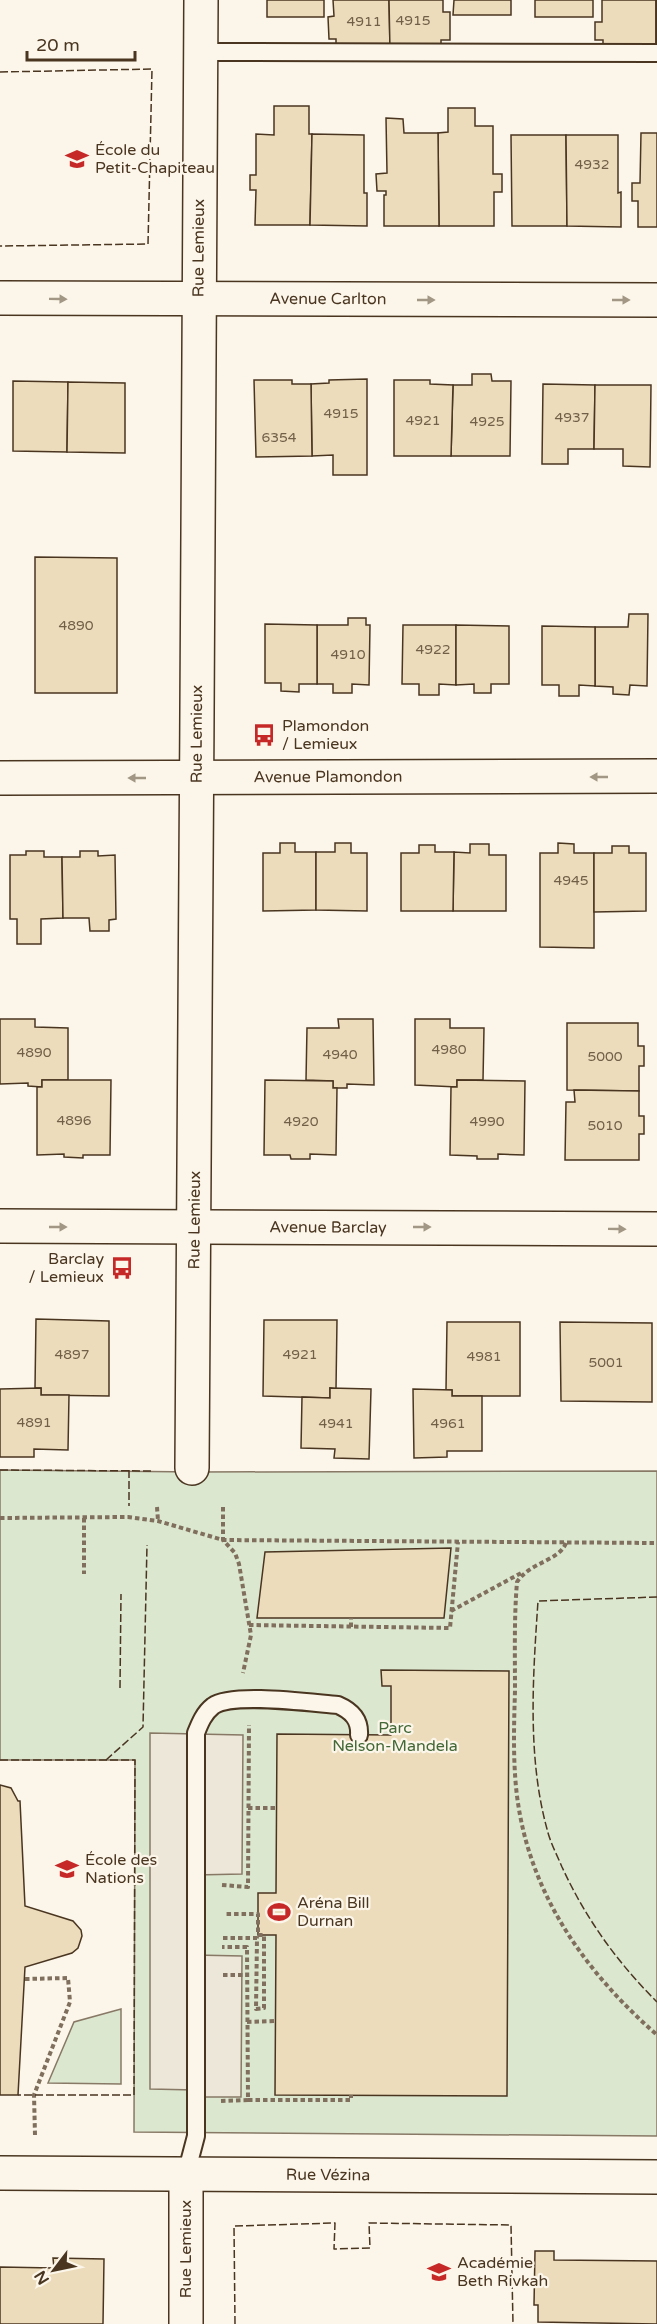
<svg xmlns="http://www.w3.org/2000/svg" width="657" height="2324" font-family="'Varela Round',sans-serif">
	<style>
		.green { fill: #dce7d0; stroke: #887966; stroke-width: 1.5 }
		.parking { fill: #ede7d9; stroke: #887966; stroke-width: 1.5 }
		.building { fill: #ecdcbc; stroke: #4a3520; stroke-width: 1.5 }
		.lines { fill: none; stroke-linecap: round; stroke-linejoin: round }
		.lane-casing { stroke: #4a3520; stroke-width: 20 }
		.street-casing { stroke: #4a3520; stroke-width: 36 }
		.path { stroke: #7f6f5c; stroke-width: 4; stroke-dasharray: 4.5 3; stroke-linecap: butt }
		.lane { stroke: #fbf6e9; stroke-width: 16 }
		.street { stroke: #fbf6e9; stroke-width: 33 }
		.fence { stroke: #4a3520; stroke-width: 1.5; stroke-dasharray: 8 3; stroke-linecap: butt }
		.oneway { fill: #a29684 }
		.labels { text-anchor: middle; dominant-baseline: central; stroke-width: 4.5; stroke-linejoin: round; paint-order: stroke }
		.number-label { font-size: 14px; fill: #725f47 }
		.poi-label { font-size: 16px; fill: #4a3520; stroke: #fbf6e9; text-anchor: start }
		.street-label { font-size: 16px; fill: #4a3520; stroke: #fbf6e9 }
		.park-label { font-size: 16px; fill: #436837; stroke: #fbf6e9 }
	</style>
	<rect width="100%" height="100%" fill="#fbf6e9"/>
	<g class="green">
		<polygon points="0,1470 198,1472 657,1471 657,2136 134,2132 135,1760 0,1760"/>
		<polygon points="121,2009 121,2084 48,2083 74,2022"/>
	</g>
	<polygon class="parking" points="150,1733 243,1735 242,1874 195,1875 195,1955 242,1956 241,2097 196,2097 195,2090 150,2089"/>
	<g class="building">
		<rect x="267" y="0" width="57" height="17"/>
		<polygon points="333,0 389,0 390,50 336,50 336,39 329,39 328,17 334,16"/>
		<polygon points="389,0 443,0 443,12 450,12 450,40 441,40 441,50 390,50"/>
		<polygon points="454,0 511,0 511,15 453,15"/>
		<rect x="535" y="0" width="58" height="17"/>
		<polygon points="602,0 656,0 656,51 603,51 603,40 595,40 595,22 602,22"/>
		<rect x="656" y="0" width="1" height="51"/>
		<polygon points="274,106 309,106 309,134 312,134 310,225 255,225 256,190 250,190 250,175 256,175 256,134 274,135"/>
		<polygon points="448,108 475,108 475,126 493,126 493,174 502,174 502,192 494,192 494,226 439,226 438,133 448,132"/>
		<polygon points="386,118 403,119 404,133 438,133 439,226 384,226 384,195 386,195 386,191 377,191 376,174 387,173"/>
		<polygon points="641,133 657,133 657,227 638,227 638,201 632,201 632,183 640,183"/>
		<polygon points="312,134 364,135 364,193 367,193 367,226 310,225"/>
		<polygon points="511,135 566,135 567,226 512,226"/>
		<polygon points="566,135 618,135 618,193 621,192 621,227 567,226"/>
		<polygon points="472,374 491,374 492,381 511,381 510,456 451,456 453,385 472,385"/>
		<polygon points="367,379 367,475 333,475 333,455 312,456 311,384 329,383 329,380"/>
		<polygon points="254,380 292,380 292,384 311,384 312,456 256,457"/>
		<polygon points="394,380 430,380 430,384 453,385 451,456 394,456"/>
		<polygon points="13,381 68,382 67,452 13,451"/>
		<polygon points="68,382 125,383 125,453 67,452"/>
		<polygon points="543,384 595,385 594,449 568,449 568,464 542,464"/>
		<polygon points="595,385 651,385 650,467 623,466 623,449 594,449"/>
		<polygon points="35,557 117,558 117,693 35,693"/>
		<polygon points="629,614 648,614 647,686 630,685 629,695 613,694 613,687 595,686 595,627 628,627"/>
		<polygon points="348,618 366,618 366,625 370,625 369,685 352,684 352,693 333,693 333,684 317,684 317,625 348,625"/>
		<polygon points="265,624 317,625 317,684 299,684 299,692 281,691 281,683 265,683"/>
		<polygon points="403,625 456,625 456,685 439,684 439,695 419,695 419,684 402,684"/>
		<polygon points="456,625 509,626 509,684 491,684 491,693 474,693 474,684 456,685"/>
		<polygon points="542,626 595,627 595,686 579,685 579,696 559,696 559,685 542,685"/>
		<polygon points="280,843 295,843 295,852 316,852 316,910 263,911 263,853 280,853"/>
		<polygon points="335,843 351,843 351,853 367,853 367,911 316,910 316,852 335,852"/>
		<polygon points="558,843 574,844 574,853 594,853 594,948 540,947 540,853 558,853"/>
		<polygon points="470,844 489,844 489,855 506,855 506,911 453,911 454,852 470,853"/>
		<polygon points="419,845 435,845 435,852 454,852 453,911 401,911 401,853 419,853"/>
		<polygon points="612,846 629,846 629,853 646,853 646,911 594,912 594,853 612,853"/>
		<polygon points="26,851 44,851 44,857 62,857 63,918 41,919 41,944 17,944 17,919 10,919 10,855 26,855"/>
		<polygon points="80,851 98,851 98,856 115,855 116,919 109,920 109,931 90,931 89,918 63,918 62,857 80,857"/>
		<polygon points="0,1019 35,1019 35,1027 68,1028 68,1080 42,1080 42,1087 28,1086 28,1083 0,1084"/>
		<polygon points="338,1019 373,1019 374,1085 347,1084 347,1088 333,1088 333,1081 306,1080 307,1028 339,1028"/>
		<polygon points="415,1019 450,1019 450,1028 484,1028 483,1080 457,1080 457,1087 415,1085"/>
		<polygon points="567,1023 638,1023 638,1046 644,1046 644,1066 639,1066 639,1091 567,1090"/>
		<polygon points="42,1080 111,1080 110,1155 83,1155 83,1158 64,1157 64,1154 37,1155 37,1087 42,1087"/>
		<polygon points="265,1080 333,1081 333,1088 337,1088 336,1155 310,1154 310,1159 291,1159 290,1155 264,1155"/>
		<polygon points="457,1080 525,1081 524,1155 498,1154 498,1159 477,1159 477,1156 450,1155 451,1087 457,1087"/>
		<polygon points="574,1090 639,1091 639,1116 644,1116 644,1134 639,1134 639,1160 565,1160 566,1102 575,1102"/>
		<polygon points="36,1319 109,1321 109,1396 41,1395 41,1388 35,1388"/>
		<polygon points="264,1320 337,1320 336,1389 330,1388 330,1398 263,1396"/>
		<polygon points="447,1322 520,1322 520,1396 452,1396 452,1390 446,1390"/>
		<polygon points="560,1322 652,1323 652,1402 561,1401"/>
		<polygon points="41,1388 41,1395 69,1395 68,1450 34,1449 34,1457 0,1457 0,1389"/>
		<polygon points="330,1388 371,1389 369,1459 334,1458 335,1449 301,1448 302,1397 330,1398"/>
		<polygon points="413,1389 452,1390 452,1396 482,1396 482,1451 447,1451 447,1457 414,1458"/>
		<polygon points="451,1548 444,1618 257,1618 265,1552"/>
		<polygon points="381,1670 509,1671 507,2096 275,2095 276,1935 258,1935 258,1893 276,1893 277,1734 391,1735 391,1686 382,1686"/>
		<polygon points="0,1785 11,1788 18,1801 20,1801 25,1906 73,1921 81,1930 82,1936 78,1948 72,1953 25,1967 18,2095 0,2095"/>
		<polygon points="535,2251 554,2251 554,2260 657,2261 657,2324 538,2322 538,2305 534,2305"/>
		<polygon points="53,2258 104,2259 103,2324 0,2324 0,2267 54,2268"/>
	</g>
	<g class="lines">
		<g class="lane-casing">
			<g id="lane">
				<polyline points="201,52 657,53"/>
				<path d="M186,2174l10,-38v-403c4,-10 8,-20 17,-27 19,-14 99,-3 125,-1 14,6 22,15 21,30"/>
			</g>
		</g>
		<g class="street-casing">
			<g id="street">
				<path id="s1" d="M0,298l657,2"/>
				<path id="s2" d="M0,778l657,-2"/>
				<path id="s3" d="M0,1226l657,3"/>
				<path id="s4" d="M192,1468c7,-489 3,-979 9,-1468"/>
				<path id="s5" d="M0,2173l657,4"/>
				<polyline points="186,2174 186,2324"/>
			</g>
		</g>
		<g class="path">
			<polyline points="157,1507 158,1521"/>
			<polyline points="223,1507 223,1540 235,1553 239,1564 251,1635 243,1673"/>
			<polyline points="0,1518 128,1517 158,1521 223,1540 657,1543"/>
			<polyline points="84,1518 84,1574"/>
			<path d="M566,1543c-7,18 -36,19 -49,39 -3,36 -2,73 -2,109 -1,32 -2,64 1,96 10,102 66,182 141,248"/>
			<polyline points="451,1611 523,1572"/>
			<polyline points="249,1625 450,1628 458,1542"/>
			<polyline points="351,1627 351,1618"/>
			<polyline points="248,1808 277,1808"/>
			<polyline points="222,1885 248,1887 249,1725"/>
			<polyline points="223,1938 257,1938 256,2009 264,2008 264,1935 258,1935 258,1914 224,1914"/>
			<polyline points="223,1975 247,1975"/>
			<polyline points="25,1979 68,1978 70,2002 34,2095 35,2135"/>
			<polyline points="247,2022 276,2021"/>
			<polyline points="248,2100 351,2100 351,2095"/>
			<polyline points="221,2101 248,2100 247,1947 222,1947"/>
		</g>
		<use href="#lane" class="lane"/>
		<use href="#street" class="street"/>
		<g class="fence">
			<polyline points="0,72 152,69 148,244 0,246"/>
			<polyline points="0,1470 152,1471"/>
			<polyline points="129,1470 129,1506"/>
			<path d="M657,1597l-119,4c-5,75 -11,155 9,228 3,13 10,26 15,38 24,52 55,95 95,135"/>
			<polyline points="120,1688 121,1594"/>
			<polyline points="0,1760 135,1760 134,2095 18,2095"/>
			<polyline points="106,1760 143,1727 147,1545"/>
			<polyline points="235,2324 234,2226 335,2223 334,2249 370,2248 369,2223 511,2225 513,2324"/>
		</g>
	</g>
	<defs><path id="oneway-solid" d="M-6-.8H1V-3.2L6.5 0L1 3.2V.8H-6Z" transform="scale(1.5)"/></defs>
	<g class="oneway">
		<use href="#oneway-solid" transform="translate(58 299) rotate(1)"/>
		<use href="#oneway-solid" transform="translate(426 300)"/>
		<use href="#oneway-solid" transform="translate(621 300)"/>
		<use href="#oneway-solid" transform="translate(599 777) rotate(180)"/>
		<use href="#oneway-solid" transform="translate(137 778) rotate(180)"/>
		<use href="#oneway-solid" transform="translate(58 1227)"/>
		<use href="#oneway-solid" transform="translate(422 1227)"/>
		<use href="#oneway-solid" transform="translate(617 1229) rotate(1)"/>
	</g>
	<defs>
		<g id="school-bare" transform="scale(1.8)"><path d="M0-5L7-2L0 1L-7-2ZM-4 1L0 2.5L4 1V4Q0 6-4 4Z" fill="#c62828" stroke="#fbf6e9" stroke-width="2.5" paint-order="stroke"/></g>
		<g id="bus-bare" transform="scale(1.8)"><path d="M-5-6H5V4H4V6H2V4H-2V6H-4V4H-5ZM-3.5-4V0h7V-4ZM-3.5 1.2v1.5H-2V1.2ZM2 1.2v1.5H3.5V1.2Z" fill="#c62828" stroke="#fbf6e9" stroke-width="2.5" paint-order="stroke"/></g>
		<g id="stadium-bare" transform="scale(1.8)"><path d="M0-5a6.5 5 0 1 0 0 10a6.5 5 0 1 0 0-10ZM-3.5-1.8h7v3.6h-7Z" fill="#c62828" stroke="#fbf6e9" stroke-width="2.5" paint-order="stroke"/></g>
	</defs>
	<g fill-rule="evenodd">
		<use href="#school-bare" x="77" y="159"/>
		<use href="#bus-bare" x="264" y="735"/>
		<use href="#bus-bare" x="122" y="1268"/>
		<use href="#school-bare" x="67" y="1869"/>
		<use href="#stadium-bare" x="279" y="1912"/>
		<use href="#school-bare" x="439" y="2272"/>
	</g>
	<g class="labels">
		<g class="number-label">
			<text x="413" y="20">4915</text>
			<text x="364" y="21">4911</text>
			<text x="592" y="164">4932</text>
			<text x="341" y="413">4915</text>
			<text x="572" y="417">4937</text>
			<text x="423" y="420">4921</text>
			<text x="487" y="421">4925</text>
			<text x="279" y="437">6354</text>
			<text x="76" y="625">4890</text>
			<text x="433" y="649">4922</text>
			<text x="348" y="654">4910</text>
			<text x="571" y="880">4945</text>
			<text x="449" y="1049">4980</text>
			<text x="34" y="1052">4890</text>
			<text x="340" y="1054">4940</text>
			<text x="605" y="1056">5000</text>
			<text x="74" y="1120">4896</text>
			<text x="301" y="1121">4920</text>
			<text x="487" y="1121">4990</text>
			<text x="605" y="1125">5010</text>
			<text x="72" y="1354">4897</text>
			<text x="300" y="1354">4921</text>
			<text x="484" y="1356">4981</text>
			<text x="606" y="1362">5001</text>
			<text x="34" y="1422">4891</text>
			<text x="336" y="1423">4941</text>
			<text x="448" y="1423">4961</text>
		</g>
		<g class="poi-label">
			<text x="95" y="150">École du<tspan x="95" dy="18">Petit-Chapiteau</tspan></text>
			<text x="282" y="726">Plamondon<tspan x="282" dy="18">/ Lemieux</tspan></text>
			<text x="104" y="1259" text-anchor="end">Barclay<tspan x="104" dy="18">/ Lemieux</tspan></text>
			<text x="85" y="1860">École des<tspan x="85" dy="18">Nations</tspan></text>
			<text x="297" y="1903">Aréna Bill<tspan x="297" dy="18">Durnan</tspan></text>
			<text x="457" y="2263">Académie<tspan x="457" dy="18">Beth Rivkah</tspan></text>
		</g>
		<g class="street-label">
			<text stroke="none"><textPath href="#s4" startOffset="1220">Rue Lemieux</textPath></text>
			<text stroke="none"><textPath href="#s1" startOffset="328">Avenue Carlton</textPath></text>
			<text stroke="none"><textPath href="#s4" startOffset="734">Rue Lemieux</textPath></text>
			<text stroke="none"><textPath href="#s2" startOffset="328">Avenue Plamondon</textPath></text>
			<text stroke="none"><textPath href="#s4" startOffset="248">Rue Lemieux</textPath></text>
			<text stroke="none"><textPath href="#s3" startOffset="328">Avenue Barclay</textPath></text>
			<text stroke="none"><textPath href="#s5" startOffset="328">Rue Vézina</textPath></text>
			<text transform="translate(186 2249) rotate(-90)">Rue Lemieux</text>
		</g>
		<g class="park-label">
			<text x="395" y="1728">Parc<tspan x="395" dy="18">Nelson-Mandela</tspan></text>
		</g>
	</g>
	<g transform="translate(54 2270) rotate(238)" stroke="#fbf6e9" stroke-width="4.5" paint-order="stroke">
	<path d="M0-4.5L10 22L0 15L-10 22Z" fill="#4a3520"/>
	<text y="-9" font-size="16" font-weight="bold" text-anchor="middle" fill="#4a3520">N</text>
	</g>
	<path d="M27 51v9h108v-9" fill="none" stroke="#4a3520" stroke-width="3"/>
	<text x="36" y="51" font-size="18" fill="#4a3520" stroke="#fbf6e9" stroke-width="4.5" paint-order="stroke">20 m</text>
</svg>
